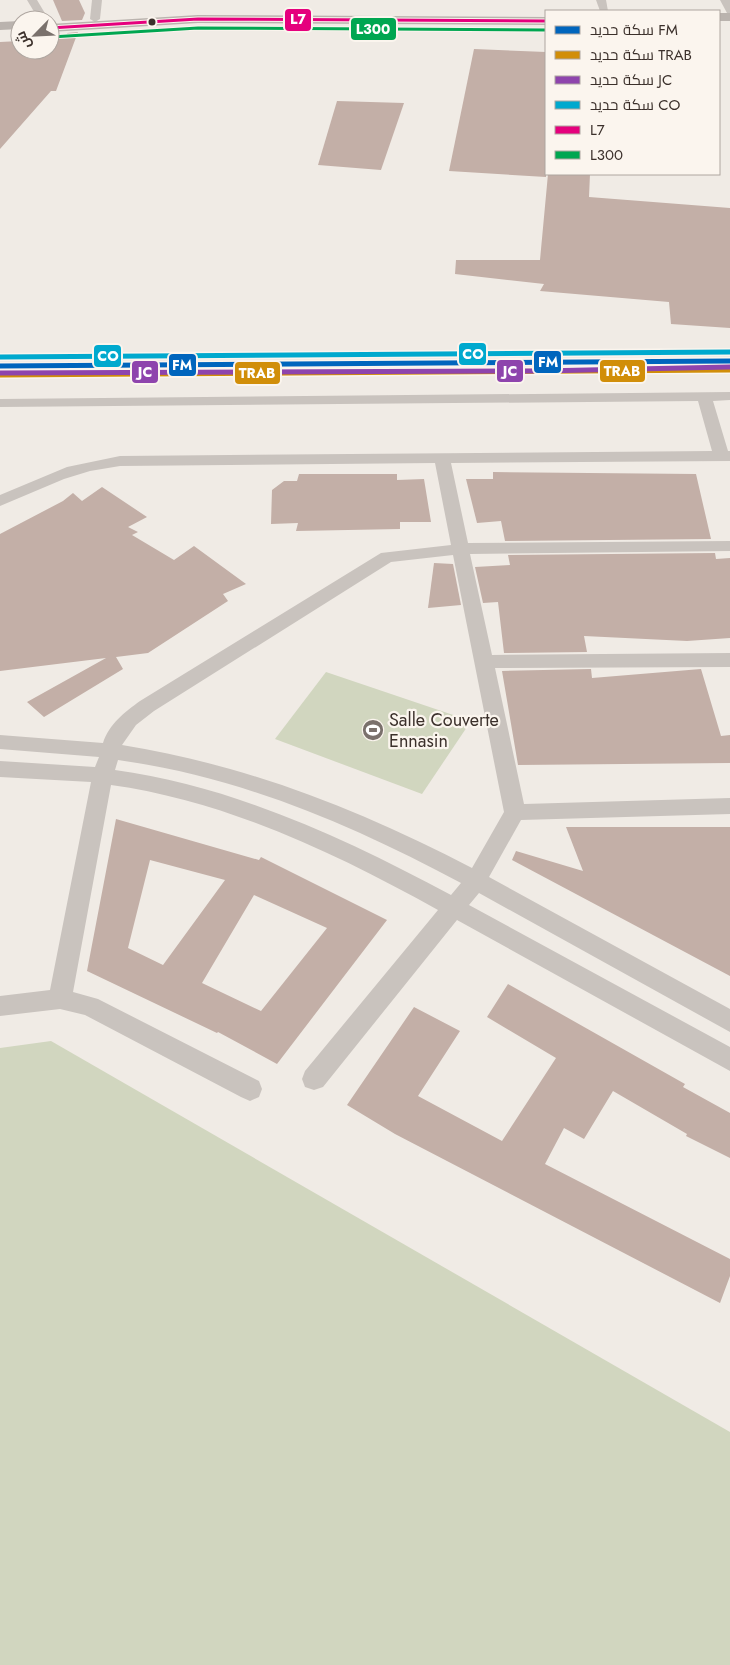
<svg xmlns="http://www.w3.org/2000/svg" width="730" height="1665" font-family="Jost,Cairo,sans-serif">
	<style>
		.green { fill: #d1d6bf }
		.building { fill: #c3afa7; fill-rule: evenodd }
		.lines { fill: none; stroke-linecap: round; stroke-linejoin: round }
		.street { fill: #c9c3be; fill-rule: evenodd }
		.secondary { fill: #bab3ae; fill-rule: evenodd }
		.bus-1-casing { stroke: #fbf5ee; stroke-width: 5 }
		.bus-2-casing { stroke: #fbf5ee; stroke-width: 5 }
		.bus-1 { stroke: #e5007d; stroke-width: 3 }
		.bus-2 { stroke: #00a651; stroke-width: 3 }
		.rail-1-casing { stroke: #fbf5ee; stroke-width: 8 }
		.rail-2-casing { stroke: #fbf5ee; stroke-width: 8 }
		.rail-3-casing { stroke: #fbf5ee; stroke-width: 8 }
		.rail-4-casing { stroke: #fbf5ee; stroke-width: 8 }
		.rail-1 { stroke: #0065bd; stroke-width: 5 }
		.rail-2 { stroke: #d18e09; stroke-width: 5 }
		.rail-3 { stroke: #8e44ad; stroke-width: 5 }
		.rail-4 { stroke: #00a9ce; stroke-width: 5 }
		.bus-dot { fill: #3b302b; stroke: #fbf5ee; stroke-width: 2 }
		.labels { text-anchor: middle; dominant-baseline: central; stroke-width: 4.5; stroke-linejoin: round; paint-order: stroke }
		.poi-label { font-size: 18px; fill: #3b302b; stroke: #fbf5ee; text-anchor: start }
		.line-badge { stroke: #fbf5ee; stroke-width: 2 }
		.badge-label { font-size: 14px; text-anchor: middle; font-weight: bold; fill: #fff }
	</style>
	<rect width="100%" height="100%" fill="#f0ebe5"/>
	<g class="green">
		<polygon points="326,672 471,721 422,794 275,739"/>
		<polygon points="51,1041 730,1432 730,1665 0,1665 0,1048"/>
	</g>
	<g class="building">
		<polygon points="53,0 79,0 85,13 82,20 62,21"/>
		<polygon points="78,32 56,91 51,91 0,149 0,42 20,41 20,50 50,50 50,38 69,37 67,33"/>
		<polygon points="474,49 546,52 546,177 449,171"/>
		<polygon points="337,101 404,103 381,170 318,165"/>
		<polygon points="548,174 590,174 589,197 730,208 730,328 671,324 669,302 540,291 544,284 455,274 456,260 540,260"/>
		<polygon points="493,472 696,474 711,539 505,541 501,521 477,523 466,479 493,479"/>
		<polygon points="299,474 397,474 397,480 424,479 431,522 400,522 400,529 296,531 298,523 271,524 272,490 284,481 297,481"/>
		<polygon points="102,487 147,517 128,527 138,532 132,535 174,560 194,546 246,584 223,594 228,601 148,653 116,657 123,669 44,717 27,702 106,658 0,671 0,534 63,501 73,493 82,501"/>
		<polygon points="715,553 716,559 730,558 730,638 687,641 584,636 587,652 504,653 498,602 483,603 475,567 510,565 508,555"/>
		<polygon points="434,563 453,564 461,605 428,608"/>
		<polygon points="591,669 592,678 701,669 721,736 730,735 730,763 518,765 502,671"/>
		<path d="M116,819l143,41 2,-3 126,63 -110,144 -59,-32 -1,1 -130,-62zM150,860l75,20 -62,85 -35,-17zM254,895l73,33 -66,83 -59,-28z"/>
		<polygon points="566,827 730,827 730,976 512,860 516,851 583,871"/>
		<polygon points="508,984 685,1084 683,1087 730,1113 730,1158 686,1136 687,1134 613,1091 584,1139 564,1128 545,1164 730,1259 730,1276 720,1303 395,1134 347,1105 414,1007 460,1031 418,1096 502,1141 556,1058 487,1017"/>
	</g>
	<g class="lines">
		<g class="street">
			<polygon points="27,0 37,0 49,20 39,20"/>
			<polygon points="92,0 102,0 100,19 95,22 90,19"/>
			<polygon points="596,0 606,0 608,11 600,11"/>
			<polygon points="720,0 730,0 730,14 727,13"/>
			<path d="M730,392v8l-17,1 15,50h2v10l-279,2 17,80 262,-2v10l-260,3 22,101 238,-2v14l-235,1 29,136 206,-6v16l-209,6 -32,57 241,132v23l-251,-139 -10,12 261,142v24l-273,-151 -134,167 -9,3 -9,-3 -3,-8 3,-8 133,-161c-101,-56 -211,-109 -327,-125l-38,207 25,7 161,82 3,8 -3,8 -9,4 -9,-4 -156,-82 -25,-6 -60,7v-20l50,-6 41,-208 -91,-5v-16l95,6 4,-10 -99,-8v-14l103,8c6,-19 22,-31 37,-42l241,-148 70,-8 -16,-82 -315,3 -30,5 -26,8 -64,27v-11l67,-28 53,-11 592,-5 -14,-50 -698,6v-8zM453,555l51,257 -32,56c-112,-58 -225,-103 -350,-123l14,-20 18,-14 237,-149zM118,760c123,17 234,65 343,123l-10,12c-104,-56 -218,-109 -336,-125z"/>
		</g>
		<g class="secondary">
			<rect x="719" y="13" width="11" height="8"/>
			<polygon points="198,15 546,17 546,25 198,23 50,32 50,24"/>
			<polygon points="20,21 20,29 0,30 0,22"/>
		</g>
		<g class="bus-1-casing">
			<polyline id="bus-1" points="50,28 198,19 546,21"/>
		</g>
		<g class="bus-2-casing">
			<polyline id="bus-2" points="51,37 198,28 546,30"/>
		</g>
		<use href="#bus-1" class="bus-1"/>
		<use href="#bus-2" class="bus-2"/>
		<g class="rail-1-casing">
			<polyline id="rail-1" points="0,366 730,361"/>
		</g>
		<g class="rail-2-casing">
			<polyline id="rail-2" points="0,375 730,370"/>
		</g>
		<g class="rail-3-casing">
			<polyline id="rail-3" points="0,373 540,371 730,367"/>
		</g>
		<g class="rail-4-casing">
			<polyline id="rail-4" points="0,357 730,352"/>
		</g>
		<use href="#rail-1" class="rail-1"/>
		<use href="#rail-2" class="rail-2"/>
		<use href="#rail-3" class="rail-3"/>
		<use href="#rail-4" class="rail-4"/>
	</g>
	<defs>
		<g id="stadium-disc" transform="scale(1.125)"><circle r="9.5" fill="#7a716c" stroke="#fbf5ee"/><path d="M0-5a6.5 5 0 1 0 0 10a6.5 5 0 1 0 0-10ZM-3.5-1.8h7v3.6h-7Z" fill="#fff"/></g>
	</defs>
	<g fill-rule="evenodd">
		<use href="#stadium-disc" x="373" y="730"/>
	</g>
	<circle class="bus-dot" cx="152" cy="22" r="4.5"/>
	<g class="labels">
		<g class="poi-label">
			<text x="389" y="720">Salle Couverte<tspan x="389" dy="21">Ennasin</tspan></text>
		</g>
	</g>
	<g class="line-badge">
		<rect x="284" y="8" width="28" height="24" rx="5" fill="#e5007d"/>
		<rect x="350" y="17" width="47" height="24" rx="5" fill="#00a651"/>
		<rect x="458" y="342" width="29" height="24" rx="5" fill="#00a9ce"/>
		<rect x="93" y="344" width="29" height="24" rx="5" fill="#00a9ce"/>
		<rect x="533" y="350" width="29" height="24" rx="5" fill="#0065bd"/>
		<rect x="168" y="353" width="29" height="24" rx="5" fill="#0065bd"/>
		<rect x="599" y="359" width="47" height="24" rx="5" fill="#d18e09"/>
		<rect x="496" y="359" width="28" height="24" rx="5" fill="#8e44ad"/>
		<rect x="131" y="360" width="28" height="24" rx="5" fill="#8e44ad"/>
		<rect x="234" y="361" width="47" height="24" rx="5" fill="#d18e09"/>
	</g>
	<g class="badge-label">
		<text x="298" y="24">L7</text>
		<text x="373" y="34">L300</text>
		<text x="473" y="359">CO</text>
		<text x="108" y="361">CO</text>
		<text x="548" y="367">FM</text>
		<text x="182" y="370">FM</text>
		<text x="622" y="376">TRAB</text>
		<text x="510" y="376">JC</text>
		<text x="145" y="377">JC</text>
		<text x="257" y="378">TRAB</text>
	</g>
	<rect x="545" y="10" width="175" height="165" fill="#fbf5ee" stroke="#aea6a0"/>
	<rect x="555" y="26" width="25" height="8" fill="#0065bd" stroke="#aea6a0"/>
	<text x="590" y="35" font-size="15" fill="#3b302b">سكة حديد FM</text>
	<rect x="555" y="51" width="25" height="8" fill="#d18e09" stroke="#aea6a0"/>
	<text x="590" y="60" font-size="15" fill="#3b302b">سكة حديد TRAB</text>
	<rect x="555" y="76" width="25" height="8" fill="#8e44ad" stroke="#aea6a0"/>
	<text x="590" y="85" font-size="15" fill="#3b302b">سكة حديد JC</text>
	<rect x="555" y="101" width="25" height="8" fill="#00a9ce" stroke="#aea6a0"/>
	<text x="590" y="110" font-size="15" fill="#3b302b">سكة حديد CO</text>
	<rect x="555" y="126" width="25" height="8" fill="#e5007d" stroke="#aea6a0"/>
	<text x="590" y="135" font-size="15" fill="#3b302b">L7</text>
	<rect x="555" y="151" width="25" height="8" fill="#00a651" stroke="#aea6a0"/>
	<text x="590" y="160" font-size="15" fill="#3b302b">L300</text>
	<g transform="translate(35 35) rotate(246)"><circle r="24" fill="#fbf5ee" stroke="#aea6a0"/>
	<path d="M0-4L9 19L0 12L-9 19Z" fill="#7a716c"/>
	<text y="-8" font-size="14" font-weight="bold" text-anchor="middle" fill="#3b302b">ش</text>
	</g>
</svg>
